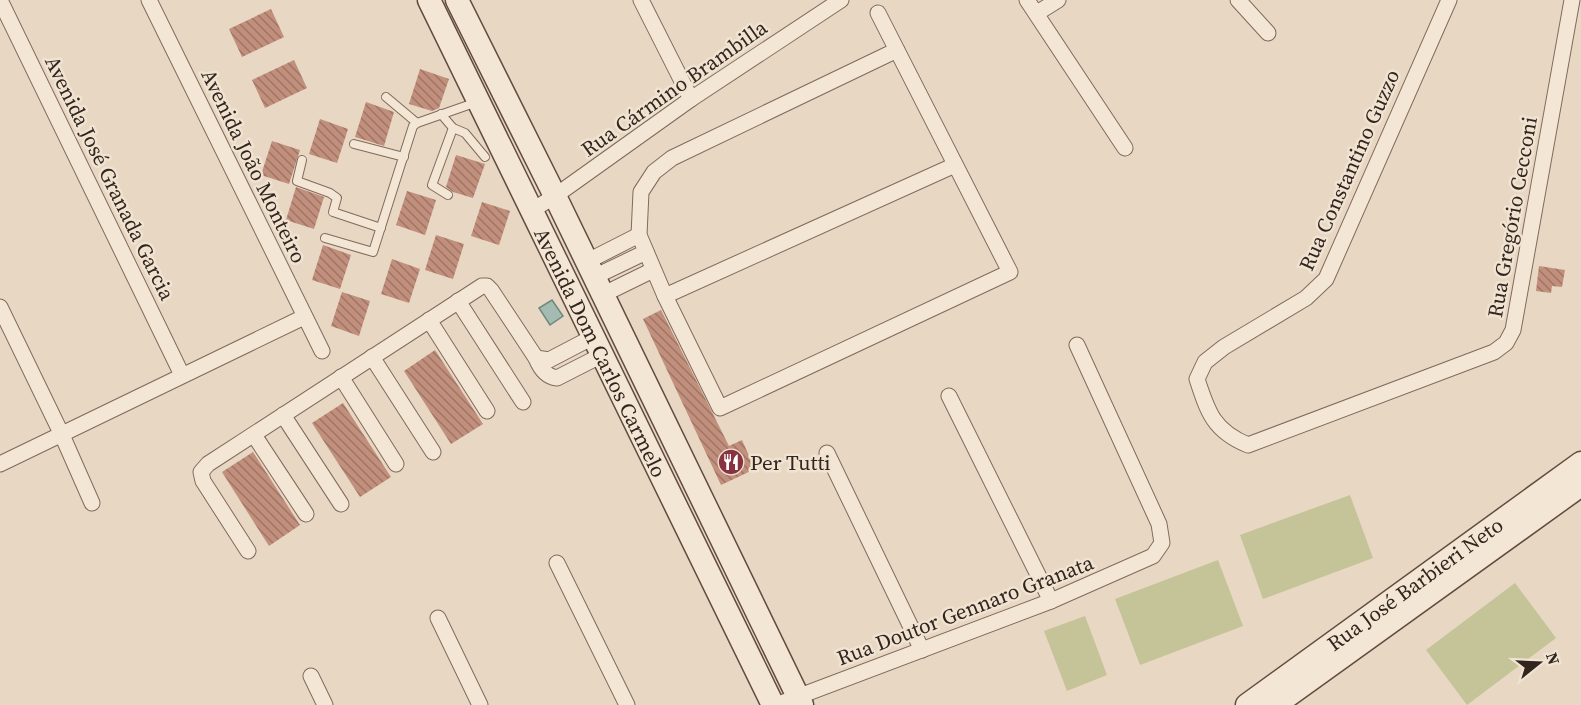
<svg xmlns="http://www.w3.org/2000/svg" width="1581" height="705" font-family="'Source Serif 4',serif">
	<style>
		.grass { fill: #c5c398 }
		.water { fill: #a4bbb1; stroke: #6d887d; stroke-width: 1.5 }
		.building { fill: url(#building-back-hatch) }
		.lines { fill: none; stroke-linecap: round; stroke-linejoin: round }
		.lane-casing { stroke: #806a5c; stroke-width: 10 }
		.street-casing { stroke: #806a5c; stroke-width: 17 }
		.secondary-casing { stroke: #624b3f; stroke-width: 25 }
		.lane { stroke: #f4e6d4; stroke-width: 8 }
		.street { stroke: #f4e6d4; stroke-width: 15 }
		.secondary { stroke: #f4e6d4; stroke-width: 22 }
		.labels { text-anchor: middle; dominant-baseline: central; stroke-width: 5; stroke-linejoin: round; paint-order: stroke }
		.street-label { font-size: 21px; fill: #32251e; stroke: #f0e3d1 }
		.poi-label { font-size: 21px; fill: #32251e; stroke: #f0e3d1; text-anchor: start }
	</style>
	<defs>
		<pattern id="building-back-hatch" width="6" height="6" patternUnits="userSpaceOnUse" patternTransform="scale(1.5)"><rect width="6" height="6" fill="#c28f7d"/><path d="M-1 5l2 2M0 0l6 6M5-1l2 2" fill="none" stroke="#9e7566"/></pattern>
	</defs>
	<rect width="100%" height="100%" fill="#e8d7c3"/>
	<g class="grass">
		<polygon points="1350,495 1373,558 1263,599 1240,535"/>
		<polygon points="1218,560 1243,626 1140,665 1115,599"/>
		<polygon points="1515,583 1556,638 1467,705 1426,650"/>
		<polygon points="1085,616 1107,675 1067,691 1044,631"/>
	</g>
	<polygon class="water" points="552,300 563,316 550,325 539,308"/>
	<g class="building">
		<polygon points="271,9 284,37 242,57 229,29"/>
		<polygon points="294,60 307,88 265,108 252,80"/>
		<polygon points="420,69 449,79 439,108 432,111 409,104"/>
		<polygon points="366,102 394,112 384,146 355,137"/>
		<polygon points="320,119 348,129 337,163 309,154"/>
		<polygon points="272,141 300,150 289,184 261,175"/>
		<polygon points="456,155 485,164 473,198 453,192 446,187"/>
		<polygon points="296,187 324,197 314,229 286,220"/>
		<polygon points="407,191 436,200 425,235 396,225"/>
		<polygon points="482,202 510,211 499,245 471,236"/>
		<polygon points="436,235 464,244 453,279 425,270"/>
		<polygon points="323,245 351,255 340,289 312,280"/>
		<polygon points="392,259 420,269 409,303 381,294"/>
		<polygon points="1539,266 1565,270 1562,287 1552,286 1551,293 1536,291"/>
		<polygon points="342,292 370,301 359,336 331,326"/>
		<polygon points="661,310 729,446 742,440 755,469 721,485 643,319"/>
		<polygon points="435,350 483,424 451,444 404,371"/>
		<polygon points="343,403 391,477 360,497 312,423"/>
		<polygon points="253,452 300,525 269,546 222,472"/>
	</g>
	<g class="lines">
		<g class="lane-casing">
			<g id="lane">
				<polyline points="386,97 417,123"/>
				<polyline points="441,114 453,128 465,133 485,157"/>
				<polyline points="354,144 404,157"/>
				<polyline points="302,160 297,181 330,193 337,198 333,212 381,228"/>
				<polyline points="448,195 432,185 453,128"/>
				<polyline points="325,238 373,252 413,126 417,123 477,102"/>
			</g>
		</g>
		<g class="street-casing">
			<g id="street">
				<polyline points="0,0 182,375"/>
				<polyline points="149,0 322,351"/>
				<polyline points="641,0 691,99"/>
				<polyline points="1027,0 1125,148"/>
				<polyline points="1238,0 1268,33"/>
				<path d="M1449,0l-123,279 -20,19 -82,49 -19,15 -8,17c11,34 17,52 51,66l246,-93 12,-9 7,-13 59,-330"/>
				<polyline points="878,13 1010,272 720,408 665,296 639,235 641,192 654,172 672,158 897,50"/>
				<polyline points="1037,13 1058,0"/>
				<polyline points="531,211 555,196 691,99 841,0"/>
				<polyline points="586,262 639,235"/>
				<polyline points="594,277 646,252"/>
				<polyline points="602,295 653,270"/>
				<polyline points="665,296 955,165"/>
				<polyline points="458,301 523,402"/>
				<polyline points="0,307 62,435 92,503"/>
				<polyline points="429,320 487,411"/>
				<polyline points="372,357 433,452"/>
				<polyline points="536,358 549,360 593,337"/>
				<polyline points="341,377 396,464"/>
				<polyline points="949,396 1051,601"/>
				<polyline points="283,415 341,504"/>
				<polyline points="254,435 306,514"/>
				<polyline points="827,453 922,650"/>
				<polyline points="0,464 304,317"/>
				<path d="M248,551l-45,-70 -2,-9 7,-8 274,-178h5l4,4 45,68c4,10 10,19 21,20l45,-23"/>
				<polyline points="557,563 627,705"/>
				<polyline points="438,618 480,705"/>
				<polyline points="311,676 325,705"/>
				<polyline points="776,705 1051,601 1153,556 1162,543 1159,524 1077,345"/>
			</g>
		</g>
		<g class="secondary-casing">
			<g id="secondary">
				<path id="s1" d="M429,0l344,705"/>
				<polyline points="457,0 555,196 802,705"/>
				<path id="s2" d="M1247,705l334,-242"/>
				<polyline points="1275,705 1581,485"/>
			</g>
		</g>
		<use href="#lane" class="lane"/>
		<use href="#street" class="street"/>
		<use href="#secondary" class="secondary"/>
	</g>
	<defs>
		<g id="restaurant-disc" transform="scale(1.35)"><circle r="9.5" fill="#883340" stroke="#f0e3d1"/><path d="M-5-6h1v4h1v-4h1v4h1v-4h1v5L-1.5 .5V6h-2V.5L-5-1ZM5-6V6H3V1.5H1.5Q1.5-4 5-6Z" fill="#fff"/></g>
	</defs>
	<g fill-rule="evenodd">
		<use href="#restaurant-disc" x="731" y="462"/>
	</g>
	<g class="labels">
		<g class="street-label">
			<text transform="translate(674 88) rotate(-35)">Rua Cármino Brambilla</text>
			<text transform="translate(254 166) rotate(64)">Avenida João Monteiro</text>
			<text transform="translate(1349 170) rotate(-66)">Rua Constantino Guzzo</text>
			<text transform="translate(110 178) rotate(64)">Avenida José Granada Garcia</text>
			<text transform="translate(1512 217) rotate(-80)">Rua Gregório Cecconi</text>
			<text stroke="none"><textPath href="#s1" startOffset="392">Avenida Dom Carlos Carmelo</textPath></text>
			<text stroke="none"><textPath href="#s2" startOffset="207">Rua José Barbieri Neto</textPath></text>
			<text transform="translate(965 610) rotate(-21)">Rua Doutor Gennaro Granata</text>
		</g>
		<g class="poi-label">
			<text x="750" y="462">Per Tutti</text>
		</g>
	</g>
	<g transform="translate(1539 663) rotate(72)" stroke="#f0e3d1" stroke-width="4.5" paint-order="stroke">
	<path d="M0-4.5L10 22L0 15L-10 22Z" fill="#32251e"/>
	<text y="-9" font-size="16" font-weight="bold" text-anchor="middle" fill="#32251e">N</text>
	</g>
</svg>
